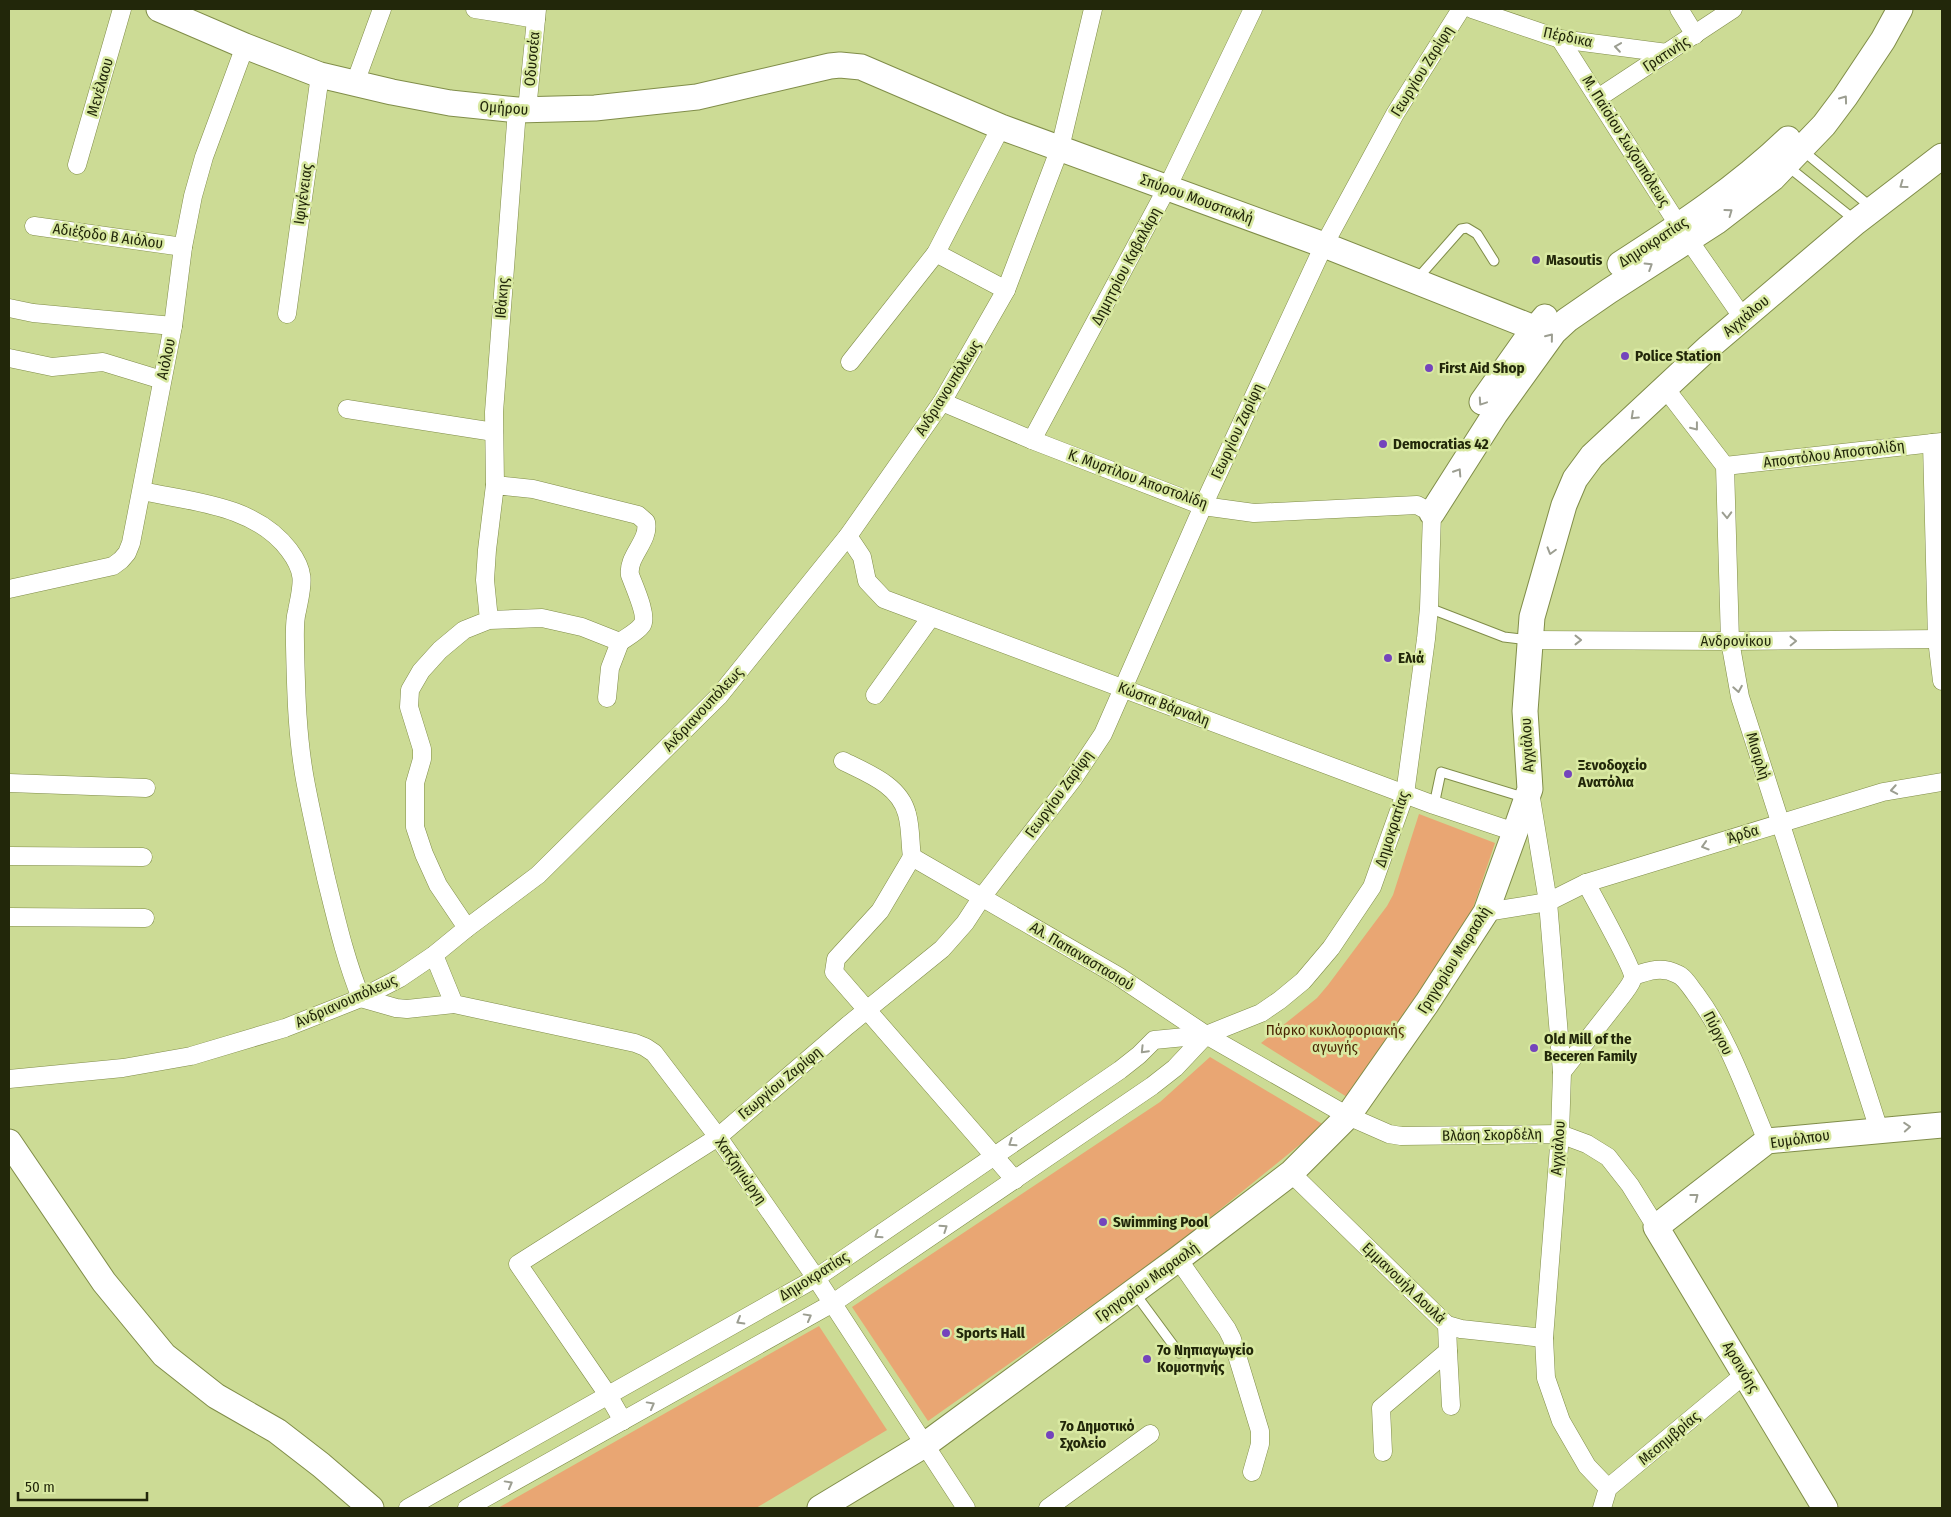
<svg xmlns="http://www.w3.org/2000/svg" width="1951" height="1517" font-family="'Fira Sans Condensed',sans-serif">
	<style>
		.green { fill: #e9a673 }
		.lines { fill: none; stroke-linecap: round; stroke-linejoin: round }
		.lane-casing { stroke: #808d49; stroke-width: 11 }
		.street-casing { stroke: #808d49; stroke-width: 19 }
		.secondary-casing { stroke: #808d49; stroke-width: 27 }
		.lane { stroke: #fff; stroke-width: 9 }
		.street { stroke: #fff; stroke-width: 18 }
		.secondary { stroke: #fff; stroke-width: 25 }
		.oneway { stroke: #9c9e91 }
		.poi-dot { fill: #7444bc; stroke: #d9e9a2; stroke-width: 2 }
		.labels { text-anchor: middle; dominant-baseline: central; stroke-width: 5; stroke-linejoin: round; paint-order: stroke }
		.street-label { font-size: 15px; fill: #22270a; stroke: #d9e9a2 }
		.poi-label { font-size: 15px; font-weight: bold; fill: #22270a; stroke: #d9e9a2; text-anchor: start }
		.park-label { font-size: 15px; fill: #4a2503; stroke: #d9e9a2 }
	</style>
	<rect width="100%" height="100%" fill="#ccdb95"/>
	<g class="green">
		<polygon points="1419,814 1495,843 1470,917 1347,1097 1261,1043 1317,998 1328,985 1387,906 1393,895"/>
		<polygon points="1210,1057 1324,1125 1169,1251 928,1421 852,1307 1160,1102"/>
		<polygon points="819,1326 887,1430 756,1508 498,1508"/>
	</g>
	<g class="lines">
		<g class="lane-casing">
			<g id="lane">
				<polyline points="1802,150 1871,207"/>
				<polyline points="1786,165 1856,221"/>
				<polyline points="1417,279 1461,229 1467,228 1477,234 1494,261"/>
				<polyline points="1429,608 1504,637 1529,640"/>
				<polyline points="1434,805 1441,772 1526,798"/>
				<polyline points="1134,1292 1179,1353"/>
			</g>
		</g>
		<g class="street-casing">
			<g id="street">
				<polyline points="475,9 536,19"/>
				<polyline points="1472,9 1560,39 1667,53"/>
				<polyline points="1679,9 1695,35"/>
				<polyline points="1560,39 1679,226 1743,318"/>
				<polyline points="355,83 382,9"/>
				<polyline points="1598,98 1733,9"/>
				<polyline points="527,110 537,9"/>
				<polyline points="77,165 122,9"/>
				<polyline points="34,226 183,247"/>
				<polyline points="936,253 1006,290"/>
				<polyline points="9,308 33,313 173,326"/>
				<polyline points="287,314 320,75"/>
				<polyline points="9,358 52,367 103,362 162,380"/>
				<polyline points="850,362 936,253 1001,127"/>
				<polyline points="1665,388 1725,466 1730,641 1740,697 1879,1130"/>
				<polyline points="347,409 494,432"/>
				<polyline points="1032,440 1167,188 1253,9"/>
				<polyline points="1932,443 1937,639 1942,681"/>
				<polyline points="1725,466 1942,442"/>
				<polyline points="495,485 494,412 517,110"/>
				<path d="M142,491c51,11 113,14 147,59 18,24 13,35 8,61 -3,11 -2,23 -2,34 1,46 2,94 11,140 6,31 13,62 20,93 10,40 19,81 35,120l35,10 11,1 47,-5"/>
				<polyline points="848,536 862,557 867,581 884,599 1434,805 1515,832"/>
				<polyline points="9,589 113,566 121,560 127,553 131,543 173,326 183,247 193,196 204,157 245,46"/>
				<polyline points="1529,640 1730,641 1942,639"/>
				<polyline points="875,695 931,617"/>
				<polyline points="607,698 610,668 620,642"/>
				<path d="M843,761c24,12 57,24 64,53 4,14 3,30 5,43"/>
				<polyline points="9,783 146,788"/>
				<polyline points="1530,792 1548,902 1562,1072 1560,1134 1544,1338 1546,1378 1561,1421 1587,1466 1608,1488"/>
				<polyline points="9,856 143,857"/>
				<polyline points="912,857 1118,976 1206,1035 1348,1116 1389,1134 1401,1136 1560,1134 1587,1144 1608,1157 1630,1185 1656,1227"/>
				<polyline points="912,857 880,911 836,959 834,972 1015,1180"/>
				<polyline points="1486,912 1548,902 1586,883 1883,792 1942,782"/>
				<polyline points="9,917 145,918"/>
				<path d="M467,928l-29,-43 -14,-31 -9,-27v-44l7,-24v-10l-13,-42 1,-17 11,-19 19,-21 24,-20 25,-10 53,-2 40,9 38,15c7,-5 17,-10 22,-17 6,-9 -8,-39 -12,-50 -3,-19 20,-34 16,-53l-8,-7 -105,-26 -38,-4 -8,65 -2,30 4,40"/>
				<polyline points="434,955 454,1004 635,1043 645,1047 654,1053 718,1137 816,1278 966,1508"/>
				<path d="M1633,976c15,-5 29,-10 44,-2 8,3 13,13 18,19 33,44 51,98 72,148"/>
				<path d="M1562,1072l59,-75c4,-6 11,-13 12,-20 0,-9 -40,-81 -47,-94"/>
				<polyline points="9,1079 123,1068 191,1056 285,1028 361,998 400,978 434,955 467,928 538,875 719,696 848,536 942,402 1006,290 1060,148 1093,9"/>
				<polyline points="1291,1173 1447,1325 1461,1329 1544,1338"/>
				<polyline points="1178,1259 1227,1329 1232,1339 1260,1431 1260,1444 1252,1472"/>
				<polyline points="1448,1351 1451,1406"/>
				<polyline points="623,1421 608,1395 518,1264 718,1137 847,1026 942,949 965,923 982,897 1073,779 1103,734 1203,506 1324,245 1395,114 1461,9"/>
				<polyline points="1383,1452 1381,1408 1448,1351 1447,1325"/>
				<polyline points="408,1508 816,1278 1120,1070 1139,1055 1154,1040 1206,1035 1261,1013 1280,1000 1303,981 1331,948 1372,887 1405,794 1426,639 1429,608 1432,513 1417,505 1254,513 1203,506 1032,440 942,402"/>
				<polyline points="467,1508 833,1303 1152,1086 1175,1068 1206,1035"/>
				<polyline points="1048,1508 1150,1434"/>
				<polyline points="1602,1508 1608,1488 1745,1374"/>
			</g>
		</g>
		<g class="secondary-casing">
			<g id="secondary">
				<polyline points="159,9 245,46 320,75 392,92 450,103 517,110 595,108 697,97 830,66 840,65 861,67 1001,127 1324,245 1534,328"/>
				<path d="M1620,264c59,-38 117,-76 168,-125"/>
				<polyline points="1482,402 1528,337 1545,317"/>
				<polyline points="1432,513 1495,414 1554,332 1567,320 1609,291 1716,222 1773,178 1824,125 1845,97 1883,40 1900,9"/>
				<polyline points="9,1142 104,1282 164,1355 216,1396 277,1431 321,1465 371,1508"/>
				<polyline points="820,1508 926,1444 1178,1259 1291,1173 1348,1116 1427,1003 1486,912 1515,832 1530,789 1525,711 1532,617 1564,505 1575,479 1592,456 1709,347 1856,222 1942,156"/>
				<polyline points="1825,1508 1656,1227 1767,1141 1942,1125"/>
			</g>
		</g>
		<use href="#lane" class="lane"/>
		<use href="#street" class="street"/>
		<use href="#secondary" class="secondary"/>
	</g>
	<defs><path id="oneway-chevron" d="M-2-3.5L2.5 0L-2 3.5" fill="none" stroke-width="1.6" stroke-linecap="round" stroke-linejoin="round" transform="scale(1.25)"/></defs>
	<g class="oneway">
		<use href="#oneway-chevron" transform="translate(1618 47) rotate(-172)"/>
		<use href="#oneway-chevron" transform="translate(1844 99) rotate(-54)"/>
		<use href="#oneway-chevron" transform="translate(1903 185) rotate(144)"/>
		<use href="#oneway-chevron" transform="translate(1729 212) rotate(-36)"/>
		<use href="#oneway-chevron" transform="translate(1649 266) rotate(-32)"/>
		<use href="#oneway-chevron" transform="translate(1550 337) rotate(-51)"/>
		<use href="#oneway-chevron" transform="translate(1482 402) rotate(124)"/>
		<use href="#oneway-chevron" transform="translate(1634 416) rotate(137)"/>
		<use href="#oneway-chevron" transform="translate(1695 427) rotate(52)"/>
		<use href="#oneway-chevron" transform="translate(1458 472) rotate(-57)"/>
		<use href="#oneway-chevron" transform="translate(1727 515) rotate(88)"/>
		<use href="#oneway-chevron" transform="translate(1551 551) rotate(106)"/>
		<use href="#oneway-chevron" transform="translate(1578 640)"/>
		<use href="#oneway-chevron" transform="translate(1793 641) rotate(-1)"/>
		<use href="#oneway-chevron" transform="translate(1738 689) rotate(80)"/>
		<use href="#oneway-chevron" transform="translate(1894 790) rotate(170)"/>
		<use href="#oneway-chevron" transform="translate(1705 846) rotate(163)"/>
		<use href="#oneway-chevron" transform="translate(1144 1050) rotate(134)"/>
		<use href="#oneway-chevron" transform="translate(1907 1127) rotate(-4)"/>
		<use href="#oneway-chevron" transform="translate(1012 1143) rotate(146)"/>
		<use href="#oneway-chevron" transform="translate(1695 1197) rotate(-38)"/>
		<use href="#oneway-chevron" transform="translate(944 1228) rotate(-34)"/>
		<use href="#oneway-chevron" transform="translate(878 1235) rotate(146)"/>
		<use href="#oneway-chevron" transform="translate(808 1317) rotate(-29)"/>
		<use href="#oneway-chevron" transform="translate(740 1321) rotate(150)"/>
		<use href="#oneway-chevron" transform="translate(651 1405) rotate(-29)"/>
		<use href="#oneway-chevron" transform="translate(509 1484) rotate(-29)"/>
	</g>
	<g class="poi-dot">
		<circle cx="1536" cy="260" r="5"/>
		<circle cx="1625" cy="356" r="5"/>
		<circle cx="1429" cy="368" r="5"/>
		<circle cx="1383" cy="444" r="5"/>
		<circle cx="1388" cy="658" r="5"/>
		<circle cx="1568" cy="774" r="5"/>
		<circle cx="1534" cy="1048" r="5"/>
		<circle cx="1103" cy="1222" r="5"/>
		<circle cx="946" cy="1333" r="5"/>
		<circle cx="1147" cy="1359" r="5"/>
		<circle cx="1050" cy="1435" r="5"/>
	</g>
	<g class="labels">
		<g class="street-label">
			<text transform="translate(1568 37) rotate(12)">Πέρδικα</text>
			<text transform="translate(1666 54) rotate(-33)">Γρατινής</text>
			<text transform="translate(532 59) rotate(-85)">Οδυσσέα</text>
			<text transform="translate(1422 71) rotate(-58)">Γεωργίου Ζαρίφη</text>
			<text transform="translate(100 87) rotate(-74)">Μενέλαου</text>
			<text transform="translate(504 108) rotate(4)">Ομήρου</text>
			<text transform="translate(1626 141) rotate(58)">Μ. Παϊσίου Σωζουπόλεως</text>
			<text transform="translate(303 194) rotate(-82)">Ιφιγένειας</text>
			<text transform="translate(1197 199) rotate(20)">Σπύρου Μουστακλή</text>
			<text transform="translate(108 236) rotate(8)">Αδιέξοδο Β Αιόλου</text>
			<text transform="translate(1653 242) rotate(-33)">Δημοκρατίας</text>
			<text transform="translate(1126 266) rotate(-62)">Δημητρίου Καβαλάρη</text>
			<text transform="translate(502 298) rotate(-86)">Ιθάκης</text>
			<text transform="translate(1746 316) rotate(-40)">Αγχιάλου</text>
			<text transform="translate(166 359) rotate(-78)">Αιόλου</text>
			<text transform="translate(948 388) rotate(-58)">Ανδριανουπόλεως</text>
			<text transform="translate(1237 431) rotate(-65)">Γεωργίου Ζαρίφη</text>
			<text transform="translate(1834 454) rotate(-7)">Αποστόλου Αποστολίδη</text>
			<text transform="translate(1138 479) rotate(20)">Κ. Μυρτίλου Αποστολίδη</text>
			<text x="1736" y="641">Ανδρονίκου</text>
			<text transform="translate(1164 704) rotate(21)">Κώστα Βάρναλη</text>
			<text transform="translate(703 709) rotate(-47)">Ανδριανουπόλεως</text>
			<text transform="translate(1527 745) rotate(-93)">Αγχιάλου</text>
			<text transform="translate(1758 756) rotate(73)">Μισιρλή</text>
			<text transform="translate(1059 794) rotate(-54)">Γεωργίου Ζαρίφη</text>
			<text transform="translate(1392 829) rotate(-72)">Δημοκρατίας</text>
			<text transform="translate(1743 834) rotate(-17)">Άρδα</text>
			<text transform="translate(1082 956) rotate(31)">Αλ. Παπαναστασιού</text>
			<text transform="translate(1454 960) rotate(-58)">Γρηγορίου Μαρασλή</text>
			<text transform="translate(346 1001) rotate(-24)">Ανδριανουπόλεως</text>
			<text transform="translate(1718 1033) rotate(63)">Πύργου</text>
			<text transform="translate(780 1083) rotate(-40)">Γεωργίου Ζαρίφη</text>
			<text transform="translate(1492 1135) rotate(-1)">Βλάση Σκορδέλη</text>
			<text transform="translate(1800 1139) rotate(-8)">Ευμόλπου</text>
			<text transform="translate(1558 1148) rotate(-86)">Αγχιάλου</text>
			<text transform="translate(741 1171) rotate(55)">Χατζηγιώργη</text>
			<text transform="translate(814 1276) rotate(-32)">Δημοκρατίας</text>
			<text transform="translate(1147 1282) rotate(-36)">Γρηγορίου Μαρασλή</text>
			<text transform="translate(1404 1283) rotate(44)">Εμμανουήλ Δουλά</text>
			<text transform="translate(1741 1367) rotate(59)">Αρσινόης</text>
			<text transform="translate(1669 1438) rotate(-40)">Μεσημβρίας</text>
		</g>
		<g class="poi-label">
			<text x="1546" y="260">Masoutis</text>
			<text x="1635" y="356">Police Station</text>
			<text x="1439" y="368">First Aid Shop</text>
			<text x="1393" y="444">Democratias 42</text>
			<text x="1398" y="658">Ελιά</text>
			<text x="1578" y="765">Ξενοδοχείο<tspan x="1578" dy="17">Ανατόλια</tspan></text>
			<text x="1544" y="1039">Old Mill of the<tspan x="1544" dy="17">Beceren Family</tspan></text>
			<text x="1113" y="1222">Swimming Pool</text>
			<text x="956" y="1333">Sports Hall</text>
			<text x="1157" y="1350">7ο Νηπιαγωγείο<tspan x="1157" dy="17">Κομοτηνής</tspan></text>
			<text x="1060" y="1426">7ο Δημοτικό<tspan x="1060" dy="17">Σχολείο</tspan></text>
		</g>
		<g class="park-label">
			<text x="1335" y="1030">Πάρκο κυκλοφοριακής<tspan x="1335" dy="17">αγωγής</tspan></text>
		</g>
	</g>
	<rect width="1951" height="1517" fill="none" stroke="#22270a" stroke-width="20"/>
	<path d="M18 1492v8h129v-8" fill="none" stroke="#22270a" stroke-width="2.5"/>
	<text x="25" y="1492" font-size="15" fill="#22270a" stroke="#d9e9a2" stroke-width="4" paint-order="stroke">50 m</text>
</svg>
